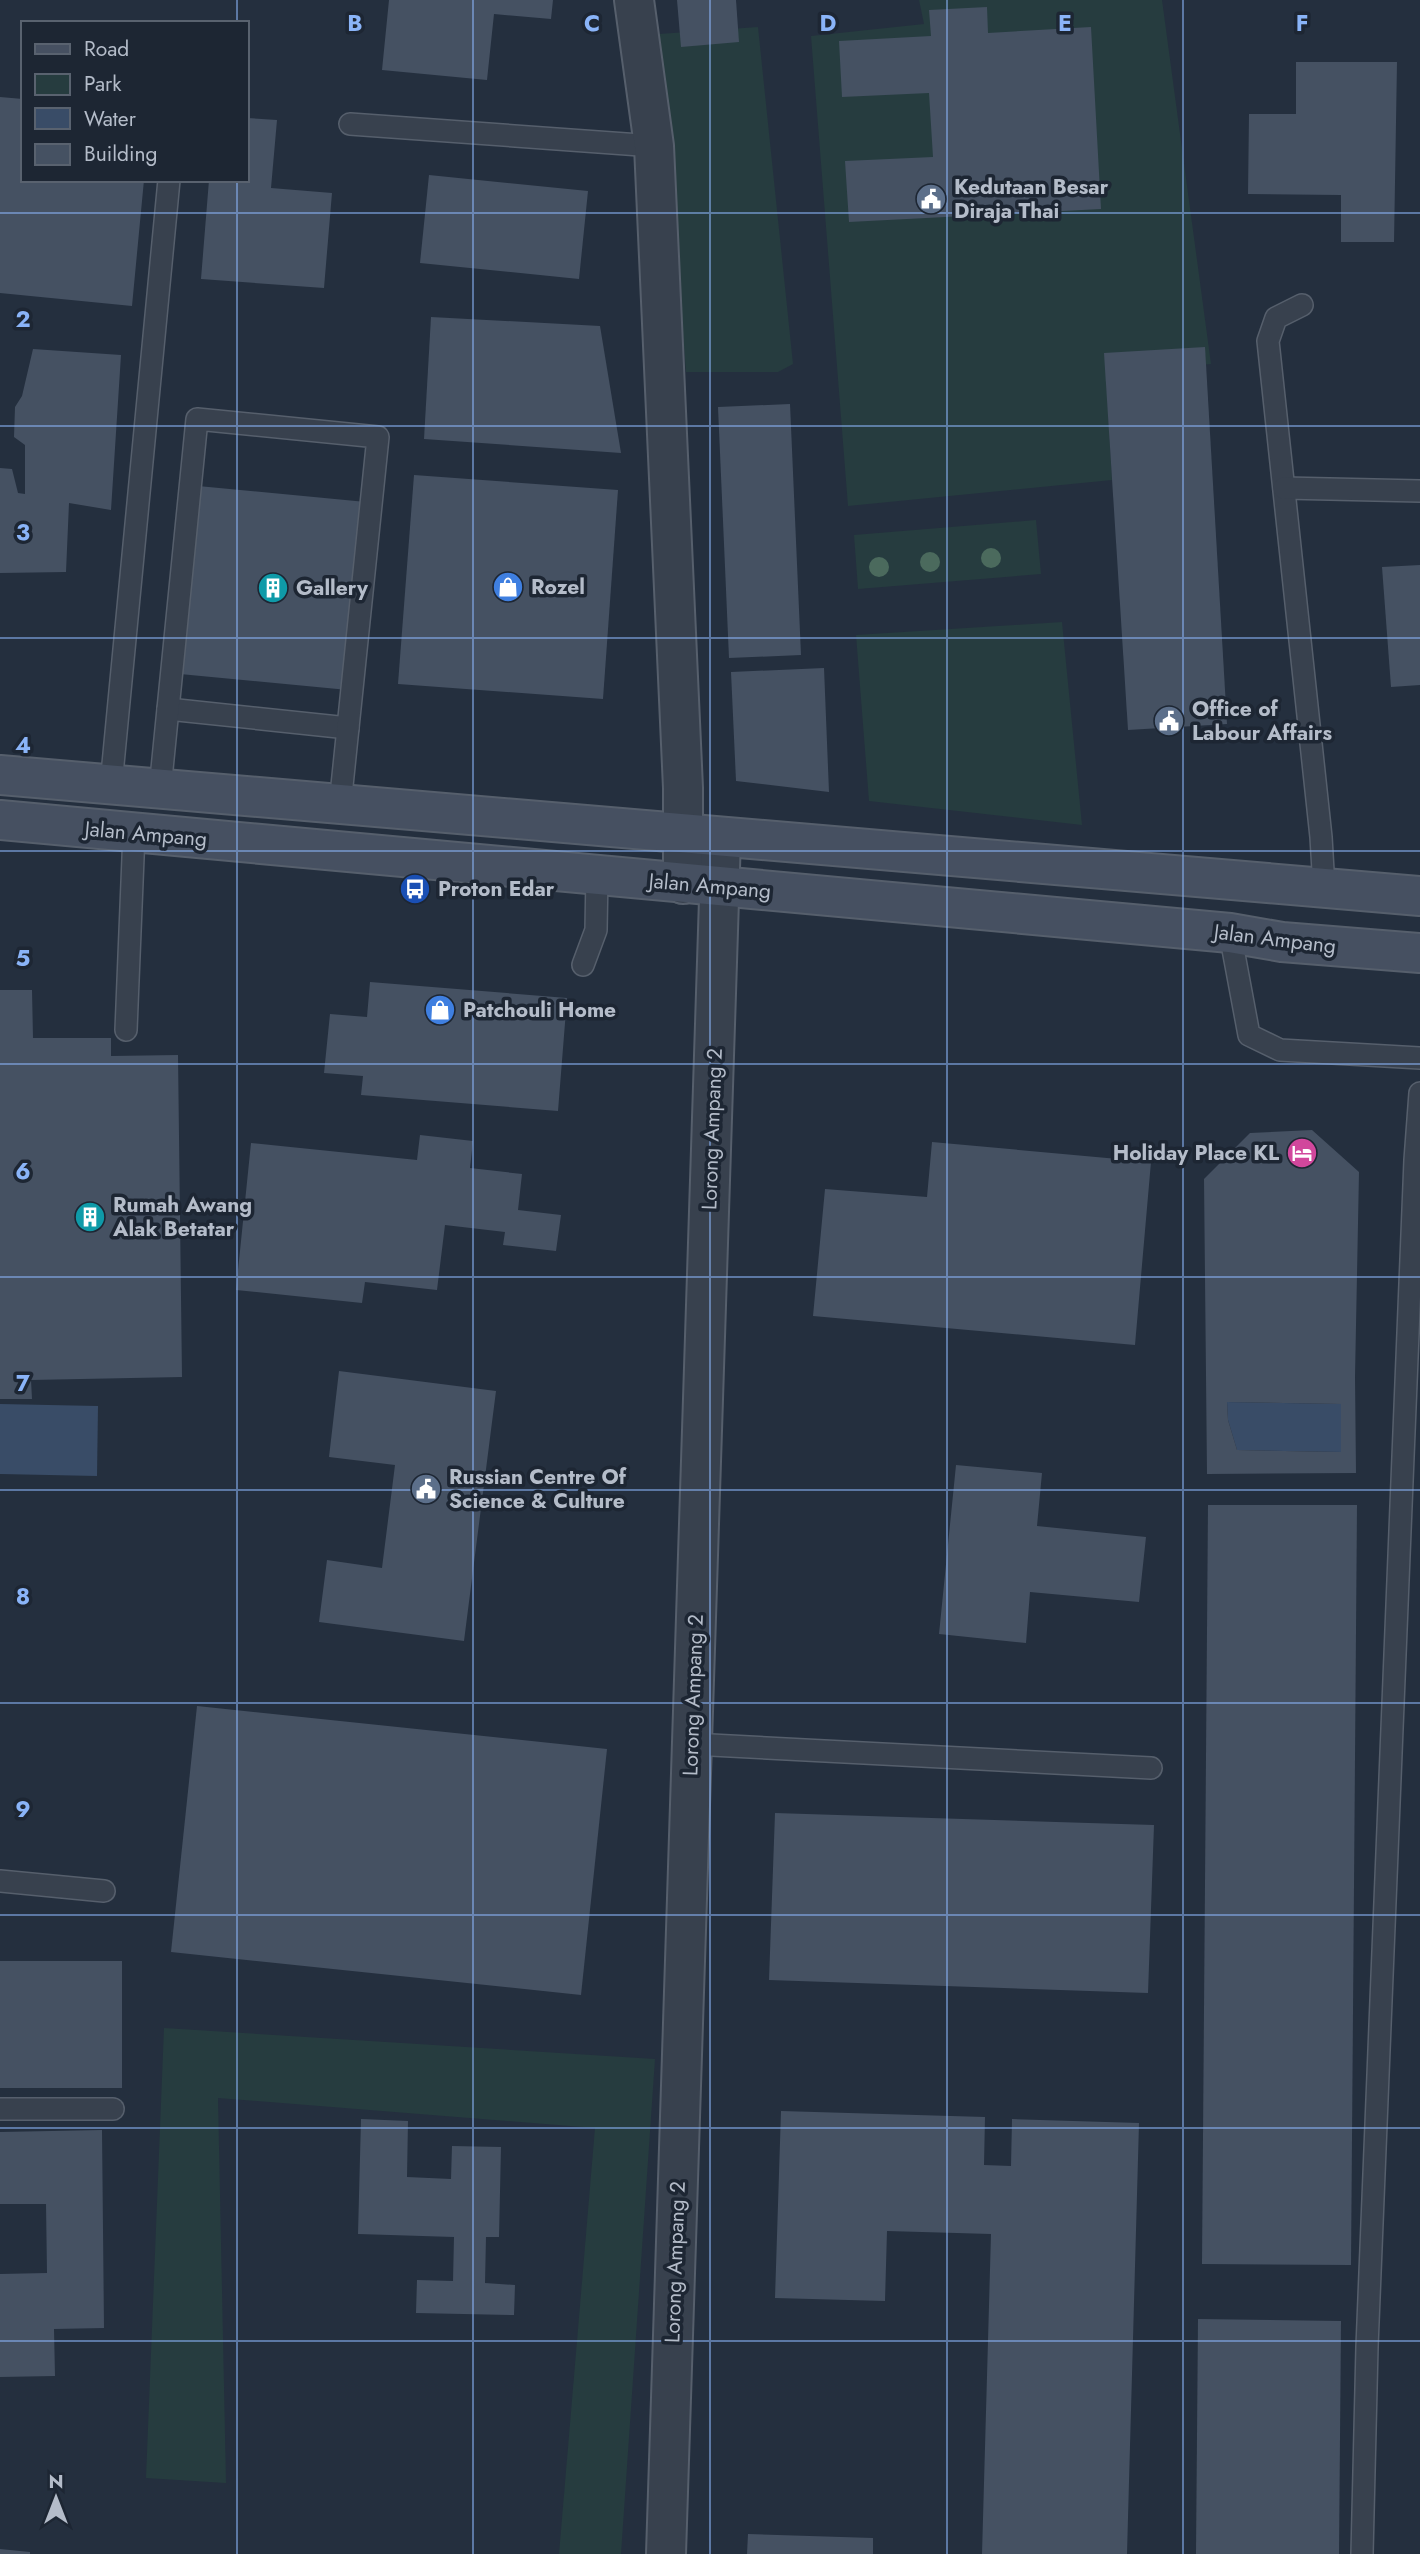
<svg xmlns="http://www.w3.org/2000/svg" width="1420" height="2554" font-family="Jost,sans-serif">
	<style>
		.green { fill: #263c3f }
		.water { fill: #394c67 }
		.building { fill: #455162; fill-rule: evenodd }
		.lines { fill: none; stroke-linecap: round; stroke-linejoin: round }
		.service-casing { stroke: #565f6c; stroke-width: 24 }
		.minor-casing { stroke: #565f6c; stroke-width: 42 }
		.secondary-casing { stroke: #565f6c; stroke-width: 42 }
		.service { stroke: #38414e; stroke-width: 21 }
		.minor { stroke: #38414e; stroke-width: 38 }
		.secondary { stroke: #465061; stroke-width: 38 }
		.tree { fill: #4b6a5d }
		.grid { fill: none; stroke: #8ab4f8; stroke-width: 2; stroke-opacity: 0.55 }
		.labels { text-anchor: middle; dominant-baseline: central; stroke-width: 7; stroke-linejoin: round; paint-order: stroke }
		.poi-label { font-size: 21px; font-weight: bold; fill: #b4bcc9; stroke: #1d2633; text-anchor: start }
		.street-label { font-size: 21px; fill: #b4bcc9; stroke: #1d2633 }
		.grid-label { font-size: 23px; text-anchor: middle; font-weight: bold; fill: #8ab4f8; stroke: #1d2633; stroke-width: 7; stroke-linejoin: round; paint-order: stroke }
	</style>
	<rect width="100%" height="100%" fill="#242f3e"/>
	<g class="green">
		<polygon points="919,0 1162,0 1211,364 1106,375 1112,480 848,506 811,36 924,24"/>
		<polygon points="758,27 793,364 778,372 686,372 659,34"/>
		<polygon points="1036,520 1041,574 858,589 854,535"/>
		<polygon points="1062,622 1082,825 869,801 856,635"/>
		<polygon points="164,2028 655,2059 621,2554 559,2554 595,2128 218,2098 226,2483 146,2478"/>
	</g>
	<g class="water">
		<polygon points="1227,1402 1341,1404 1341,1452 1237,1450 1228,1420"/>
		<polygon points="0,1404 98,1406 97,1476 0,1474"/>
	</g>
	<g class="building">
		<polygon points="389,0 553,0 551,19 494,14 487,80 382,70"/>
		<polygon points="677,0 736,0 739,42 681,47"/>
		<polygon points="987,7 988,33 1091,27 1101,209 849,222 845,161 933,157 929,93 842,97 839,41 931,36 929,10"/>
		<polygon points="1296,62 1397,62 1394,242 1341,242 1341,195 1248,194 1249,114 1296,114"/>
		<polygon points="0,97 23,99 23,180 144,180 132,306 0,293"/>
		<polygon points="247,118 277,120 271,188 332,193 324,288 201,279 209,180 247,180"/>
		<polygon points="429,175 588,191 579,279 420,263"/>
		<polygon points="431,317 600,326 621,453 424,439"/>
		<polygon points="1205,347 1227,724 1128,730 1104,353"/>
		<polygon points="33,349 121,355 111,510 69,503 66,572 0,573 0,468 12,469 18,493 25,494 25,445 14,437 15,407 22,396"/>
		<polygon points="790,404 801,655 729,658 718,407"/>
		<polygon points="414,475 618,490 603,699 398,684"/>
		<polygon points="198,486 366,502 348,690 180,674"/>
		<polygon points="1420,565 1420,685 1391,687 1382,567"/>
		<polygon points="824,668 829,792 736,781 731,672"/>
		<polygon points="370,982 567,998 558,1111 361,1095 363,1076 324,1073 330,1014 367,1017"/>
		<polygon points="0,990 32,990 33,1038 111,1038 111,1056 178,1055 182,1377 31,1380 32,1399 0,1399"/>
		<path d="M1312,1130l47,42 -4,205 1,96 -149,1 -3,-295 46,-46zM1227,1402l114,2v48l-104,-2 -9,-30z"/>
		<polygon points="420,1135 473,1141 470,1168 522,1174 518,1210 561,1215 556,1251 503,1245 505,1232 445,1225 437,1290 365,1282 362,1303 236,1290 251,1143 417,1160"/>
		<polygon points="932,1142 1151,1162 1135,1345 813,1316 825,1189 927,1197"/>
		<polygon points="339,1371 496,1391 464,1641 319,1622 327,1560 382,1568 395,1465 329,1457"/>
		<polygon points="956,1465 1042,1473 1037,1526 1146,1537 1139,1602 1030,1592 1026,1643 939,1634"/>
		<polygon points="1208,1505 1357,1505 1351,2265 1202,2264"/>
		<polygon points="197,1706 607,1749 581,1995 171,1952"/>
		<polygon points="775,1813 1154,1825 1148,1993 769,1980"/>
		<rect x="0" y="1961" width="122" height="127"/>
		<polygon points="781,2111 985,2117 984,2165 1011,2166 1012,2119 1139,2123 1127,2554 982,2554 991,2234 887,2231 885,2301 775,2298"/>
		<polygon points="361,2119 408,2121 407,2177 451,2179 452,2146 501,2147 499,2237 486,2237 485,2283 515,2285 514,2315 416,2313 417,2280 453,2281 454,2237 358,2234"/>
		<polygon points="102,2130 104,2328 54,2329 55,2376 0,2377 0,2274 47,2273 46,2204 0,2204 0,2132"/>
		<polygon points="1198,2319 1341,2321 1339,2554 1196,2554"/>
		<polygon points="748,2534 873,2538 873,2554 747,2554"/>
		<polygon points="0,2549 30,2552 30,2554 0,2554"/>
	</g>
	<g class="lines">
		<g class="service-casing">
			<g id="service">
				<polyline points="350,124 654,146"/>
				<polyline points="1302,305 1276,318 1268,341 1321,837 1324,888"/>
				<polyline points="1284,488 1420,491"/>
				<polyline points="168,709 348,728"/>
				<polyline points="111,785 169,180"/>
				<polyline points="160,789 197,419 378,437 340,805"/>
				<polyline points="1230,933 1249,1035 1280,1050 1420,1058"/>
				<polyline points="583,965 596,930 597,875"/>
				<polyline points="126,1030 134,833"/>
				<polyline points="692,1744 1151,1768"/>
				<polyline points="0,1881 104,1891"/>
				<polyline points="0,2109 113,2109"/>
				<polyline points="1362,2554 1367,2347 1415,1160 1420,1093"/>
			</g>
		</g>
		<g class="minor-casing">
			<g id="minor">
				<polyline points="634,0 654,146 683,788 683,884"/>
				<polyline points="666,2554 721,837"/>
			</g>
		</g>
		<g class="secondary-casing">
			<g id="secondary">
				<polyline points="0,775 1420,896"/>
				<polyline points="0,820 1230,933 1282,942 1420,953"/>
			</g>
		</g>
		<use href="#service" class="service"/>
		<use href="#minor" class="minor"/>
		<use href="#secondary" class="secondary"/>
	</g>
	<g class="tree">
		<circle cx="991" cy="558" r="10"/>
		<circle cx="930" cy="562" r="10"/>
		<circle cx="879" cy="567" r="10"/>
	</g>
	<path class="grid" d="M237,0v23M473,0v2554M710,0v2554M947,0v2554M1183,0v2554M237,180v2374M0,213h1420M0,426h1420M0,638h1420M0,851h1420M0,1064h1420M0,1277h1420M0,1490h1420M0,1703h1420M0,1915h1420M0,2128h1420M0,2341h1420"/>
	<defs>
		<g id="civic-disc" transform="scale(1.575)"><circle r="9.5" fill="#5c6f8a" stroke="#1d2633"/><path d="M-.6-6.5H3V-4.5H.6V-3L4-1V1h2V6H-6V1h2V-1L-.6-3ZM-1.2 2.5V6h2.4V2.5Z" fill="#fff"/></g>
		<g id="shop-disc" transform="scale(1.575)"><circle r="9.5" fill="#3f7fe0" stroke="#1d2633"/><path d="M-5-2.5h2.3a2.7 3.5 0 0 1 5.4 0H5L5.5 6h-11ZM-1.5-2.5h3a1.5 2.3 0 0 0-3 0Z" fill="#fff"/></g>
		<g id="building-disc" transform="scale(1.575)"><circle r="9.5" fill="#0f9aa8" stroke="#1d2633"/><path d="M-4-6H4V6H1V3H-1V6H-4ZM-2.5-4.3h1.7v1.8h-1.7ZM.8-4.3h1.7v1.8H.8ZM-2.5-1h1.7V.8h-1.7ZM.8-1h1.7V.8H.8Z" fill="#fff"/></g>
		<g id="bus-disc" transform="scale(1.575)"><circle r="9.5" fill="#1a4fb4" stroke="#1d2633"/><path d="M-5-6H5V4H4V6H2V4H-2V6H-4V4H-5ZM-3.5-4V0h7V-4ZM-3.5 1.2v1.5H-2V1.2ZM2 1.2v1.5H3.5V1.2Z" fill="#fff"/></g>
		<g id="hotel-disc" transform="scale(1.575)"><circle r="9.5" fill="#d1479c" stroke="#1d2633"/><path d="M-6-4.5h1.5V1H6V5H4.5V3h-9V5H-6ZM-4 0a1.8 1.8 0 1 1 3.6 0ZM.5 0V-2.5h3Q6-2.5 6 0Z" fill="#fff"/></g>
	</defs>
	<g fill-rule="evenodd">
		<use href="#civic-disc" x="931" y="199"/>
		<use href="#shop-disc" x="508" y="587"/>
		<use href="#building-disc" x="273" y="588"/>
		<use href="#civic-disc" x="1169" y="721"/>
		<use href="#bus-disc" x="415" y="889"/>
		<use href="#shop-disc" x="440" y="1010"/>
		<use href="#hotel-disc" x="1302" y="1153"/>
		<use href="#building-disc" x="90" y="1217"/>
		<use href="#civic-disc" x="426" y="1489"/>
	</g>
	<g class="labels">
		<g class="poi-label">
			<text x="954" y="187">Kedutaan Besar<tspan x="954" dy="24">Diraja Thai</tspan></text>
			<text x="531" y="587">Rozel</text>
			<text x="296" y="588">Gallery</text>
			<text x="1192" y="709">Office of<tspan x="1192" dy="24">Labour Affairs</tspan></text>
			<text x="438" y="889">Proton Edar</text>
			<text x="463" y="1010">Patchouli Home</text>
			<text x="1279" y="1153" text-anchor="end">Holiday Place KL</text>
			<text x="113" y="1205">Rumah Awang<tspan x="113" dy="24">Alak Betatar</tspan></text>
			<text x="449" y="1477">Russian Centre Of<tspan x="449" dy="24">Science &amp; Culture</tspan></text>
		</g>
		<g class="street-label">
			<text transform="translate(146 834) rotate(5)">Jalan Ampang</text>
			<text transform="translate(710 886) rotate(5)">Jalan Ampang</text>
			<text transform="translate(1275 939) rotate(7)">Jalan Ampang</text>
			<text transform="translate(712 1129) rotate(-88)">Lorong Ampang 2</text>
			<text transform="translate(693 1695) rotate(-88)">Lorong Ampang 2</text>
			<text transform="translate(675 2262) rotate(-88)">Lorong Ampang 2</text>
		</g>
	</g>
	<g class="grid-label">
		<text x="355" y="31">B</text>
		<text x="592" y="31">C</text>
		<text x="828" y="31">D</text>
		<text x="1065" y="31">E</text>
		<text x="1302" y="31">F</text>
		<text x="23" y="327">2</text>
		<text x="23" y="540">3</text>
		<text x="23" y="753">4</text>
		<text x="23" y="966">5</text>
		<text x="23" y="1179">6</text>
		<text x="23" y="1391">7</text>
		<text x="23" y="1604">8</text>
		<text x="23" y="1817">9</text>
	</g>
	<rect x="21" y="21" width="228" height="161" fill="#1d2633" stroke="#59626f" stroke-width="2"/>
	<rect x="35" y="44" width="35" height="10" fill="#465061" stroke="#59626f" stroke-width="2"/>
	<text x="84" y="56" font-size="21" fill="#b4bcc9">Road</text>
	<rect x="35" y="74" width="35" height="21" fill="#263c3f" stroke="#59626f" stroke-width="2"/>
	<text x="84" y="91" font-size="21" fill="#b4bcc9">Park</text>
	<rect x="35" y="108" width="35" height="21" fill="#394c67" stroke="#59626f" stroke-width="2"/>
	<text x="84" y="126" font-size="21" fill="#b4bcc9">Water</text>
	<rect x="35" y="144" width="35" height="21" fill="#455162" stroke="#59626f" stroke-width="2"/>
	<text x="84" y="161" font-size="21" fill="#b4bcc9">Building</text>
	<g transform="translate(56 2498)" stroke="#1d2633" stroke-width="5" paint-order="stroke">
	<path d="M0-5L12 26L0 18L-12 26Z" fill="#b4bcc9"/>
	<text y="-10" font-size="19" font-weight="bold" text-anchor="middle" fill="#b4bcc9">N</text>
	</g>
</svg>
